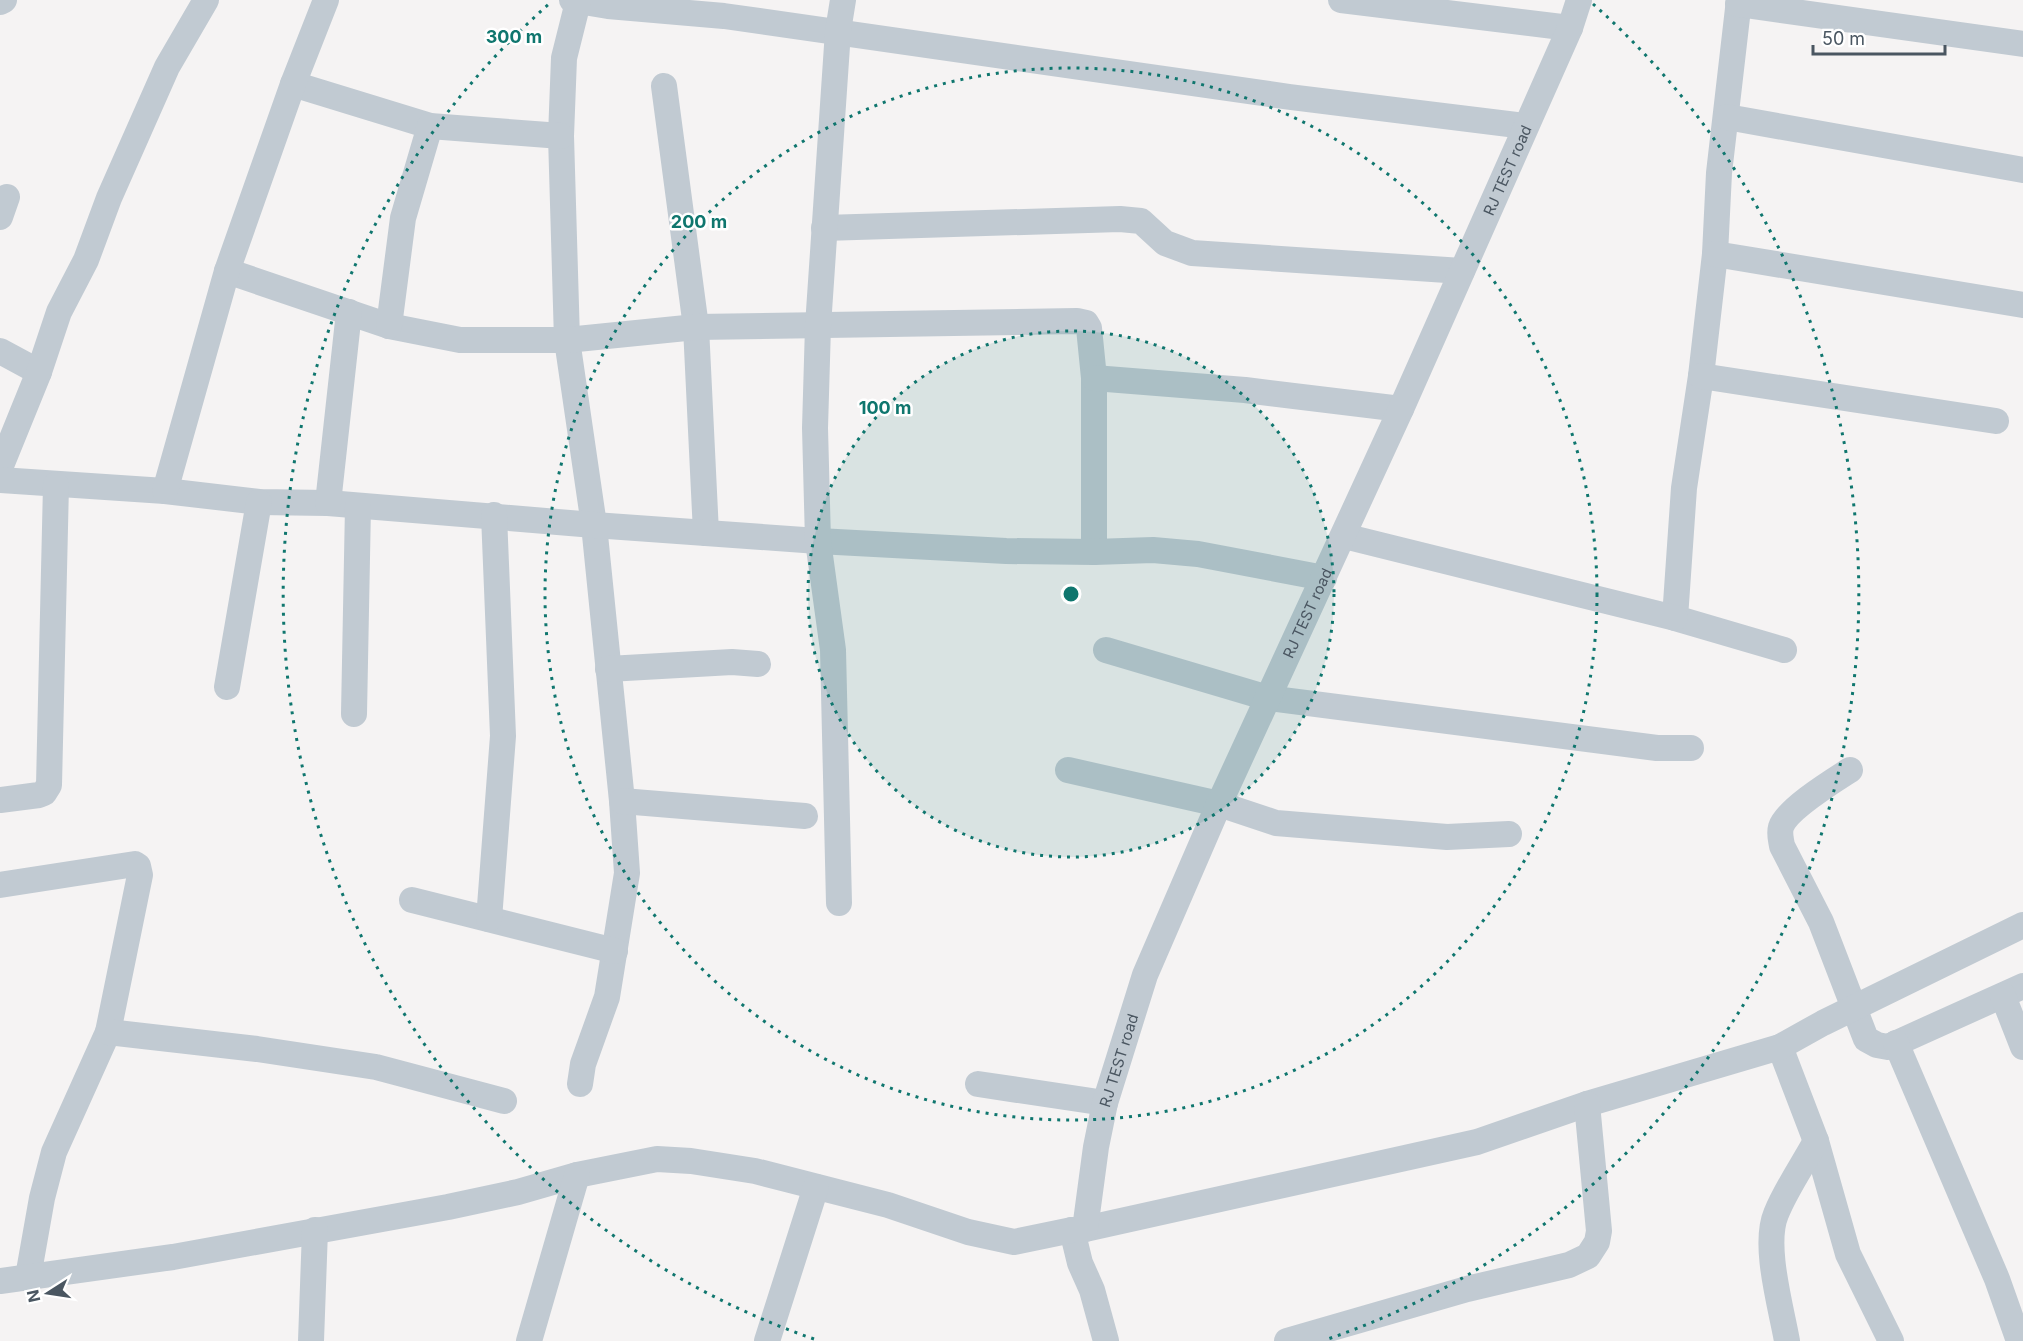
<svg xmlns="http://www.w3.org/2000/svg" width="2023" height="1341" font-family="Inter,sans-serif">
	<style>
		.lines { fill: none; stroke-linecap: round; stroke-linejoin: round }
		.minor { stroke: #c1cad2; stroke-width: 26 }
		.ring { fill: none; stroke: #0f766e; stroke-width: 3; stroke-dasharray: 3 6 }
		.labels { text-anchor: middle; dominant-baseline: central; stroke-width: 5; stroke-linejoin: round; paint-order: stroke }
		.street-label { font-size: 15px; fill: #4a5661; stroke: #fff }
		.centre { fill: #0f766e; stroke: #fff; stroke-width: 3 }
		.ring-label { font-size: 18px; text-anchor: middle; font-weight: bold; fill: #0f766e; stroke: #fff; stroke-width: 5; stroke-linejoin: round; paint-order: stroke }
	</style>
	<rect width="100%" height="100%" fill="#f5f3f3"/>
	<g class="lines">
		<g class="minor">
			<polyline points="572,0 608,6 724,16 1290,97 1525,126"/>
			<polyline points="1341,0 1570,28"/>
			<polyline points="1739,0 1719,173 1715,254 1701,376 1684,488 1675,618 1784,650"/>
			<polyline points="0,2 4,0"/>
			<polyline points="578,2 564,58 561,136 567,340 594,525 622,801 627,873 607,997 583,1064 580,1084"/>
			<polyline points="1738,4 2023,44"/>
			<polyline points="293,84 430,126 561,136"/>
			<polyline points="664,86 696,327 706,533"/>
			<polyline points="1727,117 2023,170"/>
			<polyline points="0,217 7,197"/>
			<polyline points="824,228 1120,219 1141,221 1165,243 1192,253 1462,271"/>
			<polyline points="1715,254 2023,305"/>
			<polyline points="227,271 389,326 460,340 567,340 696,327 1077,321 1086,323 1089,328 1094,378 1094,552"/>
			<polyline points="389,326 403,218 430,126"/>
			<polyline points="0,351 39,372"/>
			<polyline points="1701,376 1996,421"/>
			<polyline points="1094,378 1245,390 1401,409"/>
			<polyline points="0,468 39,372 59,312 86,260 109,198 167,67 206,0"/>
			<polyline points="0,480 165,491 259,502 328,503 594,525 818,541 1006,551 1094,552 1153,550 1198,554 1324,578"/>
			<polyline points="165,491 227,271 293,84 326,0"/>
			<polyline points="328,503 349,312"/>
			<polyline points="1344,536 1675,618"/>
			<polyline points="1106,650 1268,698 1657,748 1691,748"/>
			<polyline points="608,669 732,662 758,664"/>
			<polyline points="227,687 259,502"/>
			<polyline points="354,714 358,506"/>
			<polyline points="1068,770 1219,804 1276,823 1447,837 1509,834"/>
			<path d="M1850,770c-17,11 -63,39 -69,57 -2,7 0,12 1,19l39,76 45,117 11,6 11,2 135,-61"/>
			<polyline points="0,800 39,795 44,793 49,785 56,485"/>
			<polyline points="622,801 805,816"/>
			<polyline points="0,885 135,864 138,866 140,875 108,1032 54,1152 42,1198 28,1277"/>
			<polyline points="412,900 615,951"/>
			<polyline points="839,903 833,650 818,541 815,428 818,326 838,31 843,0"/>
			<polyline points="489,919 503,736 494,515"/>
			<polyline points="2003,996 2023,1047"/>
			<polyline points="108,1032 257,1049 376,1067 504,1101"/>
			<polyline points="1896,1043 1997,1279 2019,1341"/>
			<polyline points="1780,1047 1816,1141 1848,1254 1891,1341"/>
			<polyline points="978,1084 1105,1103"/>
			<polyline points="1085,1229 1477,1142 1587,1104 1780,1047 1823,1023 2023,925"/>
			<polyline points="1072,1230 1080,1263 1092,1290 1106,1341"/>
			<path id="s1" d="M0,1281l173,-24 275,-50 70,-15 59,-17 80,-16 34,2 64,10 133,34 80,27 46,10 58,-12 13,-1 11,-82 9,-44 40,-128 74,-171 182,-395 169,-381 9,-28"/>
			<polyline points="311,1341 315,1230"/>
			<polyline points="529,1341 577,1175"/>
			<polyline points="767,1341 816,1187"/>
			<polyline points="1287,1341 1467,1289 1569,1265 1588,1256 1597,1242 1599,1231 1587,1104"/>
			<path d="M1787,1341c-6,-34 -24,-96 -11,-127 10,-25 27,-49 40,-73"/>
		</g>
	</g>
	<circle cx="1071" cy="594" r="263" fill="#0f766e" fill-opacity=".12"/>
	<g class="ring">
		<circle cx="1071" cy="594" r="263"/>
		<circle cx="1071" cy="594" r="526"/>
		<path d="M814 1339A788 788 0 0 1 549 4M1593 4A788 788 0 0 1 1328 1339"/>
	</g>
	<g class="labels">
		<g class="street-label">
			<text stroke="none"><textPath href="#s1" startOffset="2253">RJ TEST road</textPath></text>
			<text stroke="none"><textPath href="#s1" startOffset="1767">RJ TEST road</textPath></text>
			<text stroke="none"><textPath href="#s1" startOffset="1281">RJ TEST road</textPath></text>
		</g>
	</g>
	<circle cx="1071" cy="594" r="9" class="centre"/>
	<g class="ring-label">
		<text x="514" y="43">300 m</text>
		<text x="699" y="228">200 m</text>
		<text x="885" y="414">100 m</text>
	</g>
	<g transform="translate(48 1293) rotate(258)" stroke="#ffffff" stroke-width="4.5" paint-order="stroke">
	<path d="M0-4.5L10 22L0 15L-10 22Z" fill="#4a5661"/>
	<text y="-9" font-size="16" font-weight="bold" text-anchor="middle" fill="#4a5661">N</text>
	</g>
	<path d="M1813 45v9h132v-9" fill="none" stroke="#4a5661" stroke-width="3"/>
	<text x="1822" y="45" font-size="18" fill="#4a5661" stroke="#ffffff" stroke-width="4.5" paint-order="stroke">50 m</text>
</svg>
